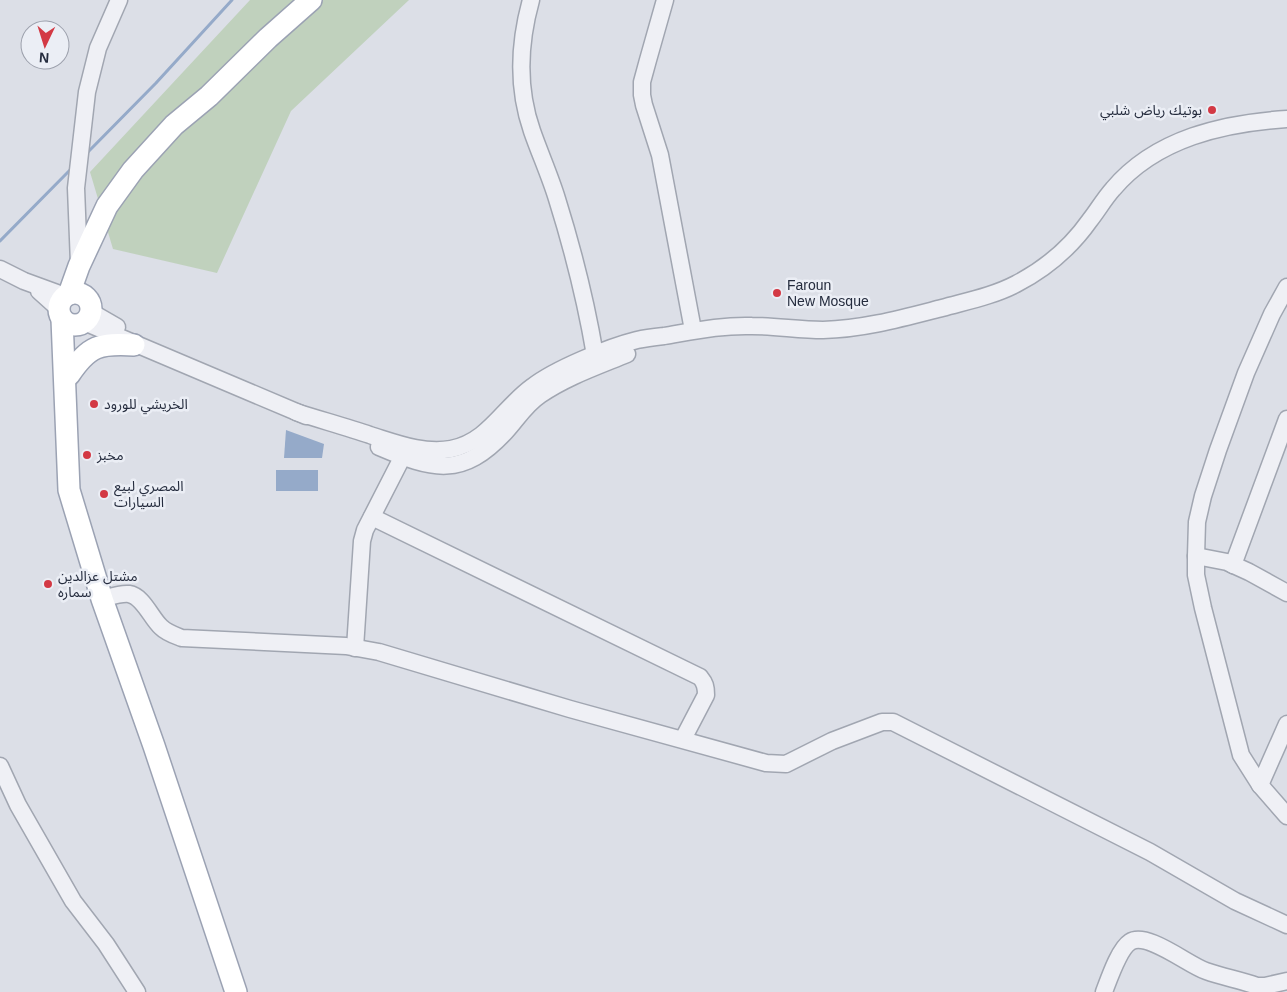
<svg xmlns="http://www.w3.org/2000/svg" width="1287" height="992" font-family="Helvetica,'Noto Sans Arabic',sans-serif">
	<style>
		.green { fill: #c0d1bd }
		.water { fill: #95aac9 }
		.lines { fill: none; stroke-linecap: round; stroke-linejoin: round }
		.stream { stroke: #95aac9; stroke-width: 3 }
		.minor-casing { stroke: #a1a6b1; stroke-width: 19 }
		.major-casing { stroke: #9ba2b3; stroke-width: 24 }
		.minor { stroke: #eff0f5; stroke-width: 16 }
		.major { stroke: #fff; stroke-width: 21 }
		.poi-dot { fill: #d33944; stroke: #ebeef5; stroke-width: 2 }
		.labels { text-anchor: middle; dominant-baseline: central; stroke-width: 5; stroke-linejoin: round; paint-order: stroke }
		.poi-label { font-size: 14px; fill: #252c3e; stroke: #ebeef5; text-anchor: start }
	</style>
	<rect width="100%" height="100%" fill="#dcdfe7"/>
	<polygon class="green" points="250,0 409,0 291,111 217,273 113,249 90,172"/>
	<g class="water">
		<polygon points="286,430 324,444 322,458 284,458"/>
		<rect x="276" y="470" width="42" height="21"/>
	</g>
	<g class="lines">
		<g class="stream">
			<polyline points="86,154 156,83 232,0"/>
			<polyline points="0,241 71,169"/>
		</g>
		<g class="minor-casing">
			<g id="minor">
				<path d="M531,0c-12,43 -14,88 1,131 8,23 18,45 25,68 16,51 29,103 38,156"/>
				<polyline points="665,0 648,60 642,82 642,95 644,105 660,155 693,330"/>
				<polyline points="79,264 76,188 87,92 98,48 119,0"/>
				<polyline points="0,269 24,281 65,296"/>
				<polyline points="1287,287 1272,314 1246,373 1218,450 1203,496 1197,522 1196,556 1196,575 1203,608 1241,755 1260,785 1287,816"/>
				<polyline points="39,291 59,309"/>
				<polyline points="91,312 117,327"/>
				<polyline points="84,322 306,416"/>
				<path d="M296,412c25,8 50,15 74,23 26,8 53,19 81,14 37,-7 52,-41 81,-62 23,-18 77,-40 105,-47 9,-2 18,-3 27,-4 30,-5 58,-11 88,-10 24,0 47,4 71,4 41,-1 80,-12 119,-22 25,-7 51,-12 74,-24 29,-15 55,-37 74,-64 8,-10 14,-21 23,-31 43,-51 111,-66 174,-70"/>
				<path d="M379,447c54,23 83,32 127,-16 11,-12 20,-27 34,-36 26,-18 58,-29 87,-41"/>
				<path d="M372,517l328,160c5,6 6,10 6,18l-23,44"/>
				<polyline points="1196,556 1227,562 1249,572 1287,593"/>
				<polyline points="1233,565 1287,419"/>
				<path d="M102,599c8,-2 18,-6 27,-5 14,2 22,24 32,33 6,6 13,8 21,11l164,8 33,6 191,57 196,54 20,1 46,-23 50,-19h11l257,130 85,49 52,24"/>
				<polyline points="355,648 362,541 365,530 407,448"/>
				<polyline points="0,766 18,805 73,901 106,944 137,992"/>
				<polyline points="1260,785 1287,724"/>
				<path d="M1104,992c5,-13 15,-43 26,-50 17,-11 58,23 76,29 17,6 34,9 51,15h8l22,-5"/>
			</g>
		</g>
		<g class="major-casing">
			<g id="major">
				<circle cx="75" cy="309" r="16"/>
				<polyline points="69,294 79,266 107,206 133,170 174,125 209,96 268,38 311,0"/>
				<polyline points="62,319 69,490 102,599 154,746 236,992"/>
				<path d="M69,375c20,-30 31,-32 65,-30"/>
			</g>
		</g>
		<use href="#minor" class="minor"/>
		<use href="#major" class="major"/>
	</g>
	<g class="poi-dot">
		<circle cx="1212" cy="110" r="5"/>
		<circle cx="777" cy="293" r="5"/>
		<circle cx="94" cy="404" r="5"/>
		<circle cx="87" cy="455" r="5"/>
		<circle cx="104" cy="494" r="5"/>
		<circle cx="48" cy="584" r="5"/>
	</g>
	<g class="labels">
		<g class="poi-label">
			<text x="1202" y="110" text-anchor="end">بوتيك رياض شلبي</text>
			<text x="787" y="285">Faroun<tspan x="787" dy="16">New Mosque</tspan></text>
			<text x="104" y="404">الخريشي للورود</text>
			<text x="97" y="455">مخبز</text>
			<text x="114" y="486">المصري لبيع<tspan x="114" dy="16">السيارات</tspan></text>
			<text x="58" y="576">مشتل عزالدين<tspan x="58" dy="16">سماره</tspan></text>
		</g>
	</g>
	<g transform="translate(45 45) rotate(184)"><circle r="24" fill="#ebeef5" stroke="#9ca0ac"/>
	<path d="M0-4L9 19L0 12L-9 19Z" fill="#d33944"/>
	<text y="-8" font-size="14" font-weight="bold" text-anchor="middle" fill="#252c3e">N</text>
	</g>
</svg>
